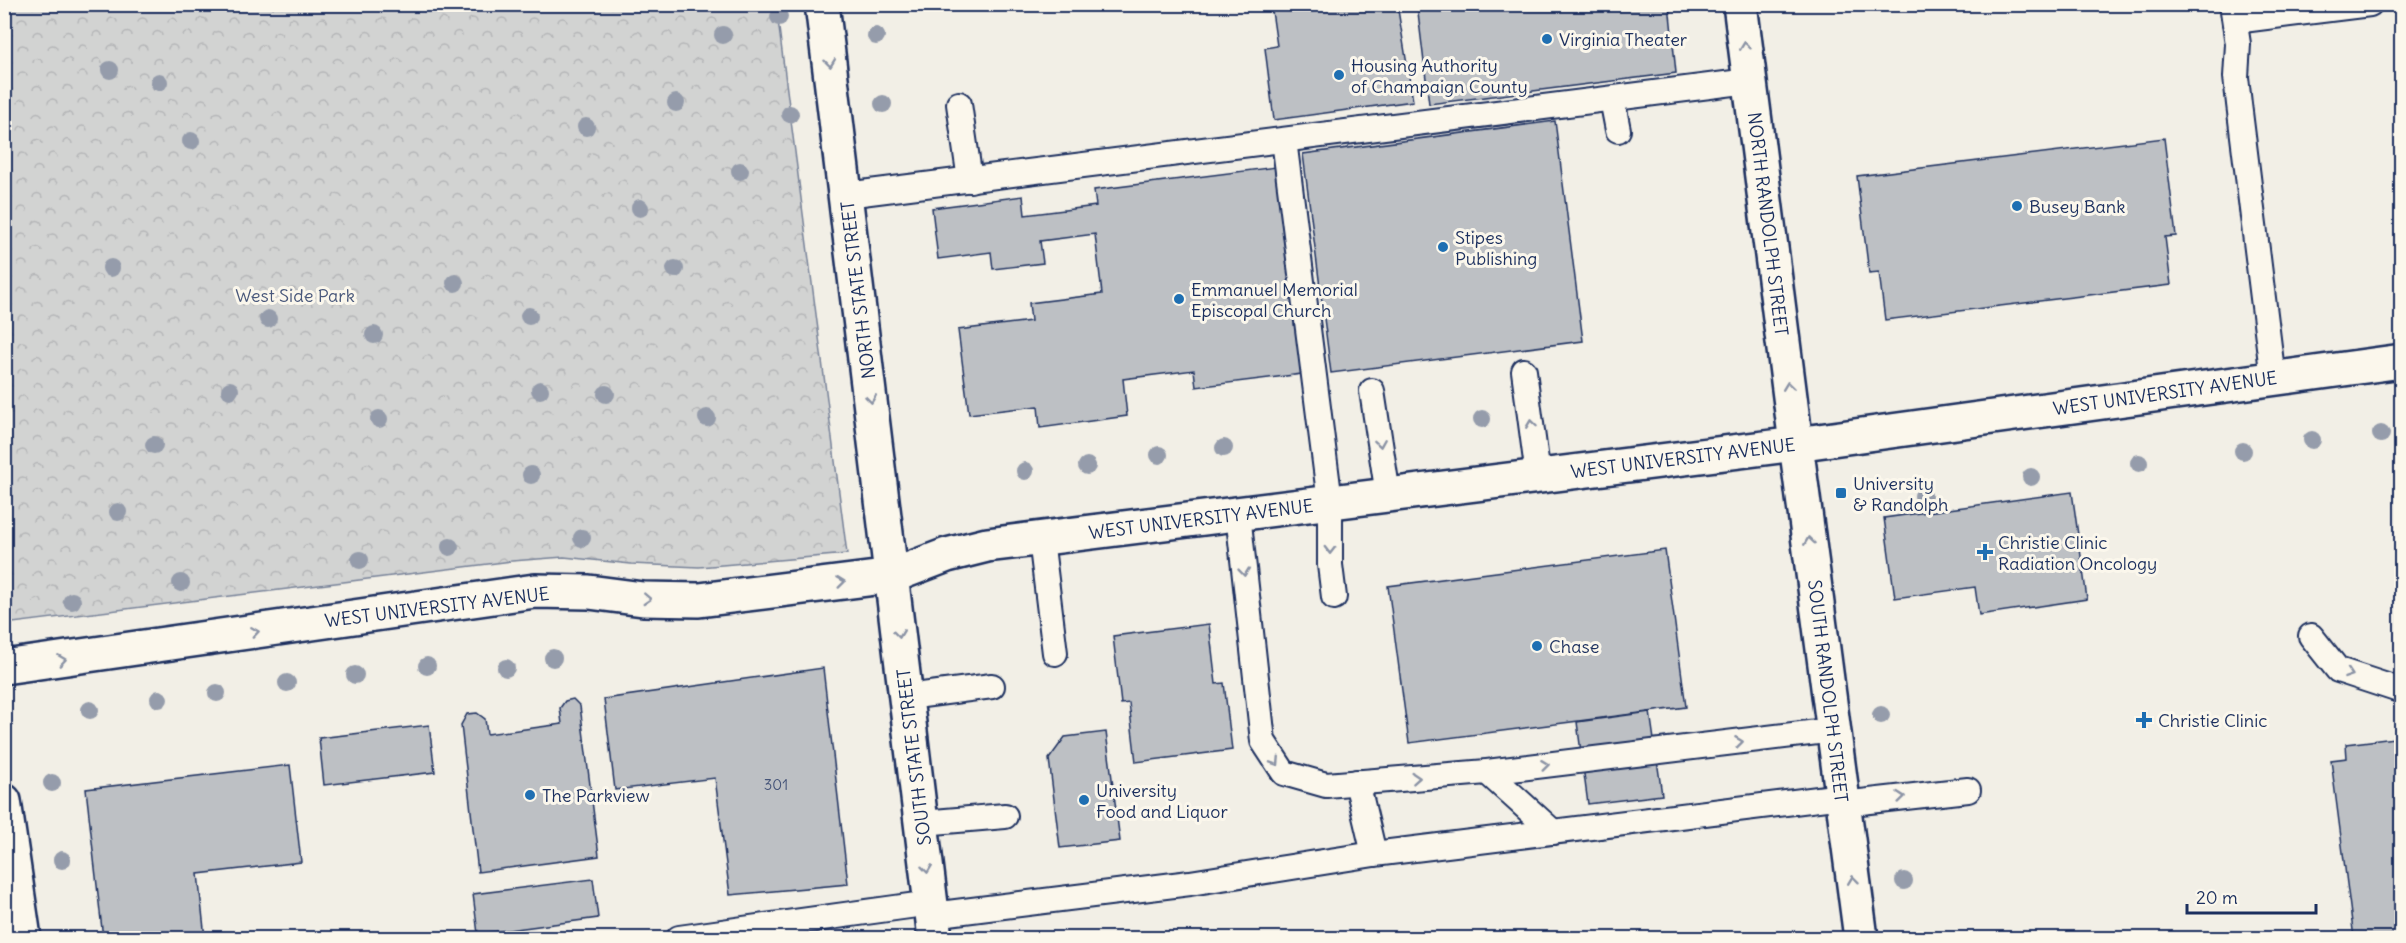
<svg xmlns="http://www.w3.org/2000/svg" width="2406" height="943" font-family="Delius,sans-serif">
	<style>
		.park { fill: url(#park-crowns); stroke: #768198; stroke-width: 1.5 }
		.building { fill: #bdc0c4; stroke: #1b2f5e; stroke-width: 1.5 }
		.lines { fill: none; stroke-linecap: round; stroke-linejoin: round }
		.service-casing { stroke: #1b2f5e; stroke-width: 28 }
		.minor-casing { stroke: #1b2f5e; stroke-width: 38 }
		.secondary-casing { stroke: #1b2f5e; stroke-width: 38 }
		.primary-casing { stroke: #1b2f5e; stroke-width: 38 }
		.service { stroke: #fbf7ec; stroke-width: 24 }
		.minor { stroke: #fbf7ec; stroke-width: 33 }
		.secondary { stroke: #fbf7ec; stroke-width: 33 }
		.primary { stroke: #fbf7ec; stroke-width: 33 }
		.tree { fill: #959cab }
		.oneway { stroke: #8b93a5 }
		.poi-dot { fill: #1f6fb2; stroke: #fbf7ec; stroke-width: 2 }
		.labels { text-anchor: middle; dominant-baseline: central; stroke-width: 6; stroke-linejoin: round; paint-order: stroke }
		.number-label { font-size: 15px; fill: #445378 }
		.poi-label { font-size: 18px; fill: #1b2f5e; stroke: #fbf7ec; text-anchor: start }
		.street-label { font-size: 18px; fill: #1b2f5e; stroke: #fbf7ec }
		.park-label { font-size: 18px; fill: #49587b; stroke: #fbf7ec }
	</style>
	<defs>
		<pattern id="park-crowns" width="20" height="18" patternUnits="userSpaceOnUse" patternTransform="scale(1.5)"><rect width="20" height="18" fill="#d2d3d2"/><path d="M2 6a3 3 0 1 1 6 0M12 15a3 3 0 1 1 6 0" fill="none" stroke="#b4b5b7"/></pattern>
	</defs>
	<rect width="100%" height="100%" fill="#f2efe6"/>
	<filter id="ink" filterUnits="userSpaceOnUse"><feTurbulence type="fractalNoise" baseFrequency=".0167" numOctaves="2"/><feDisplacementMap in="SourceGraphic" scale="12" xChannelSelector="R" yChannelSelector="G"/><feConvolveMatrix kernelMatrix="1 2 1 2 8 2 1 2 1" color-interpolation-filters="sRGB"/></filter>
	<g filter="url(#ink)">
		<polygon class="park" points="4,5 776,5 847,554 699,567 631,564 564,557 512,561 5,624"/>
		<g class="building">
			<polygon points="1271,4 1397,4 1413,101 1274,120 1265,48 1277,46"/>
			<polygon points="1417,4 1669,4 1676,73 1429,104"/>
			<polygon points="1555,121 1583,341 1331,373 1303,154"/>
			<polygon points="2164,138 2176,236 2165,237 2171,285 1885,320 1879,272 1869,273 1857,176"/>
			<polygon points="1276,167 1302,374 1196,387 1194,370 1123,379 1127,416 1040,428 1038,406 969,414 958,330 1031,321 1029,303 1102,294 1095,234 1040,241 1043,263 993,269 991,252 938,259 932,208 1023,196 1025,215 1096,206 1094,190"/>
			<polygon points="2072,492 2087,599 1979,615 1975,587 1895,598 1884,518"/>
			<polygon points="1665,550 1686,707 1409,743 1388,586"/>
			<polygon points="1209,624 1216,684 1224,683 1232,750 1136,762 1129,703 1121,704 1113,636"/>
			<polygon points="823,668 848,884 730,895 715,778 615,790 604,699"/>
			<polygon points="573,699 580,706 599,856 478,872 461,725 467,714 477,713 485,719 487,734 562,724 560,708 565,701"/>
			<polygon points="1650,712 1662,795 1588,804 1577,722"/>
			<polygon points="429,725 435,772 324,785 319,738"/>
			<polygon points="1106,732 1120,841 1060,848 1049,759 1065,737"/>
			<polygon points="2402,737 2402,938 2354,938 2331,760 2347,758 2346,744"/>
			<polygon points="290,765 301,862 198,874 205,938 103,938 86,789"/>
			<polygon points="593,879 598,918 478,934 473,894"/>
		</g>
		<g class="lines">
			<g class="service-casing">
				<g id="service">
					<polyline points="2232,4 2238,44 2236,77 2239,104 2273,379"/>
					<polyline points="2235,21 2370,4"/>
					<polyline points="1612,99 1618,130"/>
					<polyline points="959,104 970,180"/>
					<polyline points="1284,140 1330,502 1330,565 1334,597"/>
					<polyline points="846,195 1749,81"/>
					<polyline points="1524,371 1538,476"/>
					<polyline points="1372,391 1388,495"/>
					<polyline points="1238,514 1263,741 1284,773 1326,785 1487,772 1834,730"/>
					<polyline points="1041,539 1055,653"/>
					<polyline points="2311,636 2338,670 2402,691"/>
					<polyline points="907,697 992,686"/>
					<polyline points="1487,772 1553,832"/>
					<polyline points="1357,782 1374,854"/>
					<polyline points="1843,804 1968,790"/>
					<polyline points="922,823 1005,816"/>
					<polyline points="932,915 1190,883 1374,854 1842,796"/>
					<polyline points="679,938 931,903"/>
				</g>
			</g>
			<g class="minor-casing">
				<polyline id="minor" points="4,801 24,938"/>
			</g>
			<g class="secondary-casing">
				<g id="secondary">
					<polyline points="822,4 935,938"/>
					<polyline points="1796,444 1861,938"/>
				</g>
			</g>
			<g class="primary-casing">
				<g id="primary">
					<polyline points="1740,4 1796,444"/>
					<polyline points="4,667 535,591 589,592 643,599 699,600 892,576 947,555 987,545 1796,444 2402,361"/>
				</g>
			</g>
			<use href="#service" class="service"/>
			<use href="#minor" class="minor"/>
			<use href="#secondary" class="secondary"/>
			<use href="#primary" class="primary"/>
		</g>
		<g class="tree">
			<circle cx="779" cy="17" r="9"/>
			<circle cx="723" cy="35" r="9"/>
			<circle cx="876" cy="36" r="9"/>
			<circle cx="110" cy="70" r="9"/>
			<circle cx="159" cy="82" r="9"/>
			<circle cx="676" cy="103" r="9"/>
			<circle cx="883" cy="104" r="9"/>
			<circle cx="790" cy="114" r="9"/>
			<circle cx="586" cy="127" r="9"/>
			<circle cx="191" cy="141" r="9"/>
			<circle cx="740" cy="171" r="9"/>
			<circle cx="640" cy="208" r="9"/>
			<circle cx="111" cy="268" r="9"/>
			<circle cx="675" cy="269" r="9"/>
			<circle cx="455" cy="283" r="9"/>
			<circle cx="529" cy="316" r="9"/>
			<circle cx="268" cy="319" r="9"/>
			<circle cx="374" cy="335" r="9"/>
			<circle cx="230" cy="390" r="9"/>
			<circle cx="540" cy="390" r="9"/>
			<circle cx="606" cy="394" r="9"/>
			<circle cx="707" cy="418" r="9"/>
			<circle cx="379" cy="419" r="9"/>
			<circle cx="1482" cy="419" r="9"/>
			<circle cx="2381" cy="434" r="9"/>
			<circle cx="2312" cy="440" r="9"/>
			<circle cx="154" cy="445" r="9"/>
			<circle cx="1224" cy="448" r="9"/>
			<circle cx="2243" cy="451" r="9"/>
			<circle cx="1159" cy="455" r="9"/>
			<circle cx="2139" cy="463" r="9"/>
			<circle cx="1087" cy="466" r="9"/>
			<circle cx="1025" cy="471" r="9"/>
			<circle cx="531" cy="475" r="9"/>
			<circle cx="2031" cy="477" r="9"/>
			<circle cx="1923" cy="496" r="9"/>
			<circle cx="118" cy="512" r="9"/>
			<circle cx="582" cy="538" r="9"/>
			<circle cx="450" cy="547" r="9"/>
			<circle cx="360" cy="560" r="9"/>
			<circle cx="181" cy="583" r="9"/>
			<circle cx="72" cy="601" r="9"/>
			<circle cx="553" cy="658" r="9"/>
			<circle cx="427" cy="666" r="9"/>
			<circle cx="506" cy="668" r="9"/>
			<circle cx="355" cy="675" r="9"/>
			<circle cx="287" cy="683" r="9"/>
			<circle cx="217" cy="693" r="9"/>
			<circle cx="159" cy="699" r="9"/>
			<circle cx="90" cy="710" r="9"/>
			<circle cx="1881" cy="715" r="9"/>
			<circle cx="52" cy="783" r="9"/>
			<circle cx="62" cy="860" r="9"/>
			<circle cx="1904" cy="881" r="9"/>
		</g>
		<defs><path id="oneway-chevron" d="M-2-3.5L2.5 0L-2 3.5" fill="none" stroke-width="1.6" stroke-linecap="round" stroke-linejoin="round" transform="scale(1.5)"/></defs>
		<g class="oneway">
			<use href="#oneway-chevron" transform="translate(1745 46) rotate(-97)"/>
			<use href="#oneway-chevron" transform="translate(830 63) rotate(83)"/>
			<use href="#oneway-chevron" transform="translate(1788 386) rotate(-97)"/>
			<use href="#oneway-chevron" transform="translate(871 399) rotate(83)"/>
			<use href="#oneway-chevron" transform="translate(1531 424) rotate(-98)"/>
			<use href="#oneway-chevron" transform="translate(1380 443) rotate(81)"/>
			<use href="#oneway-chevron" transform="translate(1809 541) rotate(-98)"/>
			<use href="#oneway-chevron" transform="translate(1330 550) rotate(90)"/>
			<use href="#oneway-chevron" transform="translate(1244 572) rotate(84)"/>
			<use href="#oneway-chevron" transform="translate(841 582) rotate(-7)"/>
			<use href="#oneway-chevron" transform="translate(647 599) rotate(3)"/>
			<use href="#oneway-chevron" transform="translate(255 632) rotate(-8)"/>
			<use href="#oneway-chevron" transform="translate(899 634) rotate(83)"/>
			<use href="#oneway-chevron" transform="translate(62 660) rotate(-8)"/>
			<use href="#oneway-chevron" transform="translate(2349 674) rotate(19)"/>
			<use href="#oneway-chevron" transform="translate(1739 742) rotate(-7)"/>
			<use href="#oneway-chevron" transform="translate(1276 762) rotate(57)"/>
			<use href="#oneway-chevron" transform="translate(1545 765) rotate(-7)"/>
			<use href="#oneway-chevron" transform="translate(1416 778) rotate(-4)"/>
			<use href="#oneway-chevron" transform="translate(1901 797) rotate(-6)"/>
			<use href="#oneway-chevron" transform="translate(927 869) rotate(83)"/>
			<use href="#oneway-chevron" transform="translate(1853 880) rotate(-97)"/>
		</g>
	</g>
	<g class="poi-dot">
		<circle cx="1547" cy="39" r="6"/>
		<circle cx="1339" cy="75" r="6"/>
		<circle cx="2017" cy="206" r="6"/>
		<circle cx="1443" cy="247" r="6"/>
		<circle cx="1179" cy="299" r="6"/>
		<rect x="1835" y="487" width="12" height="12" rx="3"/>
		<path d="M1982 543h6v6h6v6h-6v6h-6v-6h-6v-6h6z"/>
		<circle cx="1537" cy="646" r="6"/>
		<path d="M2141 711h6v6h6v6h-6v6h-6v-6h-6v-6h6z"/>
		<circle cx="530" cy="795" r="6"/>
		<circle cx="1084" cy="800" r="6"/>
	</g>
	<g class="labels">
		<g class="number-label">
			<text x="776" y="784">301</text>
		</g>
		<g class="poi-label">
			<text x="1559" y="39">Virginia Theater</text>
			<text x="1351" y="65">Housing Authority<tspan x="1351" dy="21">of Champaign County</tspan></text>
			<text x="2029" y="206">Busey Bank</text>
			<text x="1455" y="237">Stipes<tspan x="1455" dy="21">Publishing</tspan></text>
			<text x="1191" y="289">Emmanuel Memorial<tspan x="1191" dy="21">Episcopal Church</tspan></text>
			<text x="1853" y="483">University<tspan x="1853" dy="21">&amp; Randolph</tspan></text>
			<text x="1998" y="542">Christie Clinic<tspan x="1998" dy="21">Radiation Oncology</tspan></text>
			<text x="1549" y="646">Chase</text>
			<text x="2158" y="720">Christie Clinic</text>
			<text x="1096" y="790">University<tspan x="1096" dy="21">Food and Liquor</tspan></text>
			<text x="542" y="795">The Parkview</text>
		</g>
		<g class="street-label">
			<text transform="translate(1768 224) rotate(83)">NORTH RANDOLPH STREET</text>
			<text transform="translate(858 290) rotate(-97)">NORTH STATE STREET</text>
			<text transform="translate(2165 393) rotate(-8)">WEST UNIVERSITY AVENUE</text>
			<text transform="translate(1683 458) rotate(-7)">WEST UNIVERSITY AVENUE</text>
			<text transform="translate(1201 519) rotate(-7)">WEST UNIVERSITY AVENUE</text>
			<text transform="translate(437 607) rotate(-7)">WEST UNIVERSITY AVENUE</text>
			<text transform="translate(1828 691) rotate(83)">SOUTH RANDOLPH STREET</text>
			<text transform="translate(914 757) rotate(-97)">SOUTH STATE STREET</text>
		</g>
		<g class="park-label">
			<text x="295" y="295">West Side Park</text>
		</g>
	</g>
	<rect width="2406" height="943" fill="none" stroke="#fbf7ec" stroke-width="24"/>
	<rect x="12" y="12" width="2382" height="919" fill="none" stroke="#1b2f5e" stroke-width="2" filter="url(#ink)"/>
	<path d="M2187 904v9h129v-9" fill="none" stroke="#1b2f5e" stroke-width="3"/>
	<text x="2196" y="904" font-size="18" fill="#1b2f5e" stroke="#fbf7ec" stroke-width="4.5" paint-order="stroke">20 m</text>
</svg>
